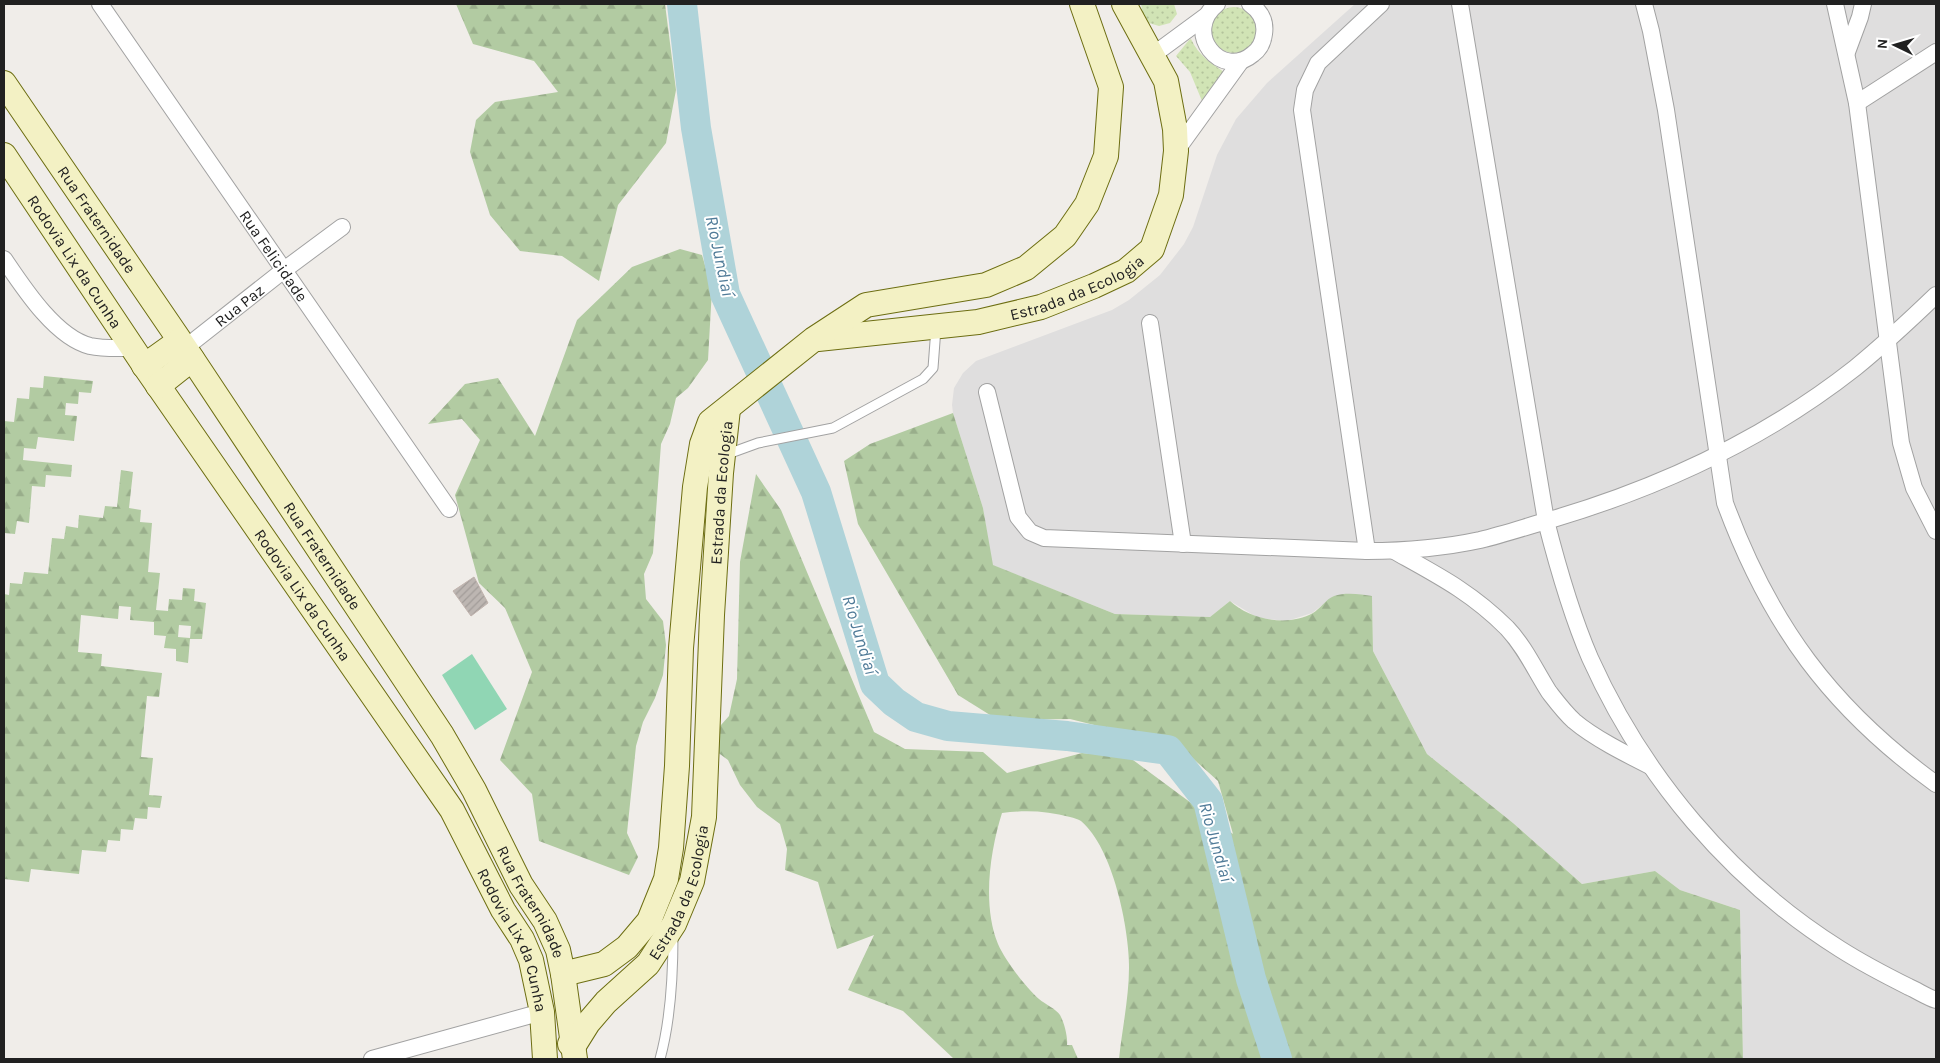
<svg xmlns="http://www.w3.org/2000/svg" width="1940" height="1063" font-family="Karla,sans-serif">
	<style>
		.residential { fill: #dfdede }
		.grass { fill: url(#grass-dots) }
		.forest { fill: url(#forest-firs); fill-rule: evenodd }
		.pitch { fill: #90d6b4 }
		.lines { fill: none; stroke-linecap: round; stroke-linejoin: round }
		.river { stroke: #afd3d9; stroke-width: 30 }
		.building { fill: url(#building-hatch); stroke: #c0b3ad }
		.lane-casing { stroke: #a2a2a2; stroke-width: 11 }
		.street-casing { stroke: #a2a2a2; stroke-width: 18 }
		.secondary-casing { stroke: #6d6e12; stroke-width: 26 }
		.lane { stroke: #fff; stroke-width: 9 }
		.street { stroke: #fff; stroke-width: 16 }
		.secondary { stroke: #f3f1c4; stroke-width: 24 }
		.labels { text-anchor: middle; dominant-baseline: central; stroke-width: 4; stroke-linejoin: round; paint-order: stroke }
		.street-label { font-size: 16px; fill: #212121; stroke: #fff }
		.water-label { font-size: 18px; font-style: italic; fill: #507b98; stroke: #fff }
	</style>
	<defs>
		<pattern id="grass-dots" width="8" height="8" patternUnits="userSpaceOnUse" patternTransform="scale(1.25)"><rect width="8" height="8" fill="#d1e4b5"/><path d="M2 2h.1M6 6h.1" fill="none" stroke="#b3c39b" stroke-width="1.8" stroke-linecap="round"/></pattern>
		<pattern id="forest-firs" width="22" height="20" patternUnits="userSpaceOnUse" patternTransform="scale(1.25)"><rect width="22" height="20" fill="#b2cba2"/><path d="M5 1l3.5 6h-7zM16 11l3.5 6h-7z" fill="#99ae8b"/></pattern>
		<pattern id="building-hatch" width="6" height="6" patternUnits="userSpaceOnUse" patternTransform="scale(1.25)"><rect width="6" height="6" fill="#bdb6b2"/><path d="M-1 1l2-2M0 6l6-6M5 7l2-2" fill="none" stroke="#a29c99"/></pattern>
	</defs>
	<rect width="100%" height="100%" fill="#f0ede9"/>
	<polygon class="residential" points="1355,4 1936,4 1936,1059 1743,1059 1740,910 1680,890 1655,871 1582,884 1513,823 1427,754 1373,651 1372,596 1334,596 1312,613 1287,621 1258,618 1230,601 1210,617 1115,614 992,565 983,508 953,413 952,405 954,388 963,373 976,361 1112,310 1129,300 1160,275 1184,244 1193,227 1217,155 1236,119 1267,83"/>
	<g class="grass">
		<polygon points="1141,4 1174,4 1177,14 1170,23 1159,26 1149,23 1143,14"/>
		<circle cx="1234" cy="30" r="23"/>
		<path d="M1191,39c8,17 19,23 33,33l-22,29 -12,-29 -14,-16 13,-16z"/>
	</g>
	<g class="forest">
		<polygon points="456,4 665,4 676,90 666,143 618,205 599,281 562,256 520,251 490,215 470,152 476,120 495,102 558,92 534,61 473,44"/>
		<polygon points="680,249 702,255 712,289 708,360 688,388 676,398 670,424 661,444 653,553 644,574 646,599 663,621 666,645 663,675 655,698 643,722 636,746 627,833 638,857 629,875 539,841 532,794 500,760 532,672 505,608 479,583 455,495 480,440 462,419 428,424 465,384 498,378 535,436 577,320 632,267"/>
		<polygon points="44,376 93,381 91,393 79,392 78,404 66,403 65,415 77,416 74,441 38,437 36,449 24,448 23,460 72,465 71,477 46,475 45,487 32,486 29,523 17,521 15,534 4,533 4,421 14,422 17,398 29,399 30,387 43,388"/>
		<path d="M953,413l30,95 10,57 122,49 95,3 20,-16c20,19 59,26 83,12 7,-4 13,-14 21,-17 11,-4 27,-2 38,0l1,55 54,103 86,69 69,61 73,-13 25,19 60,20 3,149h-624c3,-29 10,-62 10,-91 0,-40 -16,-120 -48,-147 -3,-2 -7,-3 -11,-4 -23,-6 -44,-7 -68,-4 -12,38 -20,92 -4,131 7,16 28,44 41,55 6,5 17,10 21,16 4,7 8,22 7,30h5l6,14h-124l-51,-48 -55,-21 26,-55 -37,14 -19,-67 -33,-12 2,-21 -7,-25 -23,-17 -17,-22 -12,-25 -23,-17 24,-27 8,-37 3,-117 16,-88 25,36 93,222 31,17 78,3 24,21 75,-20 47,4 104,77 -15,-53 -39,-35 -109,-27 -72,1 -40,-25 -100,-171 -14,-63 26,-17z"/>
		<path d="M121,470l12,2 -4,36 12,2 -1,12 12,1 -4,49 12,1 -4,37 12,1 1,-12 13,1 1,-12 12,1 -1,12 12,2 -4,36h-12l-2,24 -12,-2v-12l-12,-1 2,-12 -12,-1v-13l-24,-2 1,-13 -12,-1 -1,13 -37,-4 -3,37 24,2 -1,12 61,7 -3,24 -12,-1 -6,61 12,1 -4,37 13,1 -2,12 -12,-1 -1,12 -12,-1 -2,12 -12,-1 -1,12 -12,-1 -2,12 -24,-2 -3,24 -48,-5 -2,13 -25,-3v-285l5,1 1,-12 12,1 2,-12 24,2 4,-36 12,1 2,-13 12,2 1,-13 24,3 2,-12 12,1zM179,625l12,1 -1,12 -12,-1z"/>
	</g>
	<polygon class="pitch" points="472,654 507,709 475,730 442,675"/>
	<g class="lines">
		<polyline class="river" points="682,4 696,128 725,294 816,492 875,684 894,702 916,717 948,726 1067,736 1168,750 1208,801 1251,979 1277,1059"/>
	</g>
	<polygon class="building" points="474,577 488,603 471,616 453,591"/>
	<g class="lines">
		<g class="lane-casing">
			<g id="lane">
				<polyline points="725,455 758,443 833,428 923,379 933,368 936,328"/>
				<path d="M660,1059c11,-40 13,-82 13,-123"/>
			</g>
		</g>
		<g class="street-casing">
			<g id="street">
				<path id="s1" d="M100,4l349,505"/>
				<path d="M1217,4c-35,28 4,77 36,50 7,-5 10,-12 11,-20 2,-13 -4,-23 -14,-30"/>
				<path d="M1460,4l86,517c12,47 25,93 44,137 53,118 140,222 250,291 22,14 45,26 69,38 9,4 18,10 27,13"/>
				<path d="M1644,4l7,27 15,79 59,393c45,122 106,205 211,281"/>
				<polyline points="1835,4 1857,103 1901,443 1914,488 1936,531"/>
				<polyline points="1847,52 1860,17 1863,4"/>
				<polyline points="1153,55 1206,16"/>
				<polyline points="1857,103 1936,52"/>
				<polyline points="1176,151 1241,61"/>
				<path d="M4,259c19,28 51,78 86,87 14,3 28,2 42,2"/>
				<polyline points="1150,323 1183,544"/>
				<path id="s2" d="M185,348l99,-78 58,-43"/>
				<path d="M987,392l31,125 12,15 14,6 323,13c38,0 76,-3 113,-11 25,-6 48,-14 73,-21 108,-32 213,-81 302,-151 28,-23 55,-48 81,-73"/>
				<polyline points="1367,551 1302,110 1305,90 1318,63 1381,4"/>
				<path d="M1394,551c43,24 77,41 113,77 18,19 28,42 42,64 7,9 16,21 25,29 20,17 52,33 76,45"/>
				<polyline points="372,1059 542,1012"/>
			</g>
		</g>
		<g class="secondary-casing">
			<g id="secondary">
				<path id="s3" d="M4,83l181,265 257,387 32,55 47,95 24,36 13,29 5,24 12,85"/>
				<path id="s4" d="M4,155l144,216 304,439 51,100 19,29 9,21 11,52 3,47"/>
				<path id="s5" d="M818,339l160,-17 63,-15 53,-21 32,-15 26,-22 19,-54 5,-44 -1,-22 -9,-48 -42,-77"/>
				<polyline points="144,366 179,341"/>
				<polyline points="158,386 192,359"/>
				<polyline points="563,974 604,964 627,947 649,921 666,879 671,848 677,766 681,648 695,487 702,444 710,422 814,339 866,305 986,285 1026,268 1065,236 1087,204 1106,156 1111,87 1082,4"/>
				<path id="s6" d="M570,1044l3,3 15,-24 18,-21 42,-38 26,-40 18,-43 12,-64 8,-202 9,-142 7,-64"/>
			</g>
		</g>
		<use href="#lane" class="lane"/>
		<use href="#street" class="street"/>
		<use href="#secondary" class="secondary"/>
	</g>
	<g class="labels">
		<g class="street-label">
			<text stroke="none"><textPath href="#s3" startOffset="165">Rua Fraternidade</textPath></text>
			<text stroke="none"><textPath href="#s1" startOffset="306">Rua Felicidade</textPath></text>
			<text stroke="none"><textPath href="#s4" startOffset="128">Rodovia Lix da Cunha</textPath></text>
			<text stroke="none"><textPath href="#s5" startOffset="266">Estrada da Ecologia</textPath></text>
			<text stroke="none"><textPath href="#s2" startOffset="69">Rua Paz</textPath></text>
			<text stroke="none"><textPath href="#s6" startOffset="601">Estrada da Ecologia</textPath></text>
			<text stroke="none"><textPath href="#s3" startOffset="570">Rua Fraternidade</textPath></text>
			<text stroke="none"><textPath href="#s4" startOffset="532">Rodovia Lix da Cunha</textPath></text>
			<text stroke="none"><textPath href="#s6" startOffset="196">Estrada da Ecologia</textPath></text>
			<text stroke="none"><textPath href="#s3" startOffset="975">Rua Fraternidade</textPath></text>
			<text stroke="none"><textPath href="#s4" startOffset="938">Rodovia Lix da Cunha</textPath></text>
		</g>
		<g class="water-label">
			<text transform="translate(720 256) rotate(78)">Rio Jundiaí</text>
			<text transform="translate(860 635) rotate(73)">Rio Jundiaí</text>
			<text transform="translate(1216 842) rotate(74)">Rio Jundiaí</text>
		</g>
	</g>
	<rect width="1940" height="1063" fill="none" stroke="#212121" stroke-width="10"/>
	<g transform="translate(1895 45) rotate(275)" stroke="#ffffff" stroke-width="4" paint-order="stroke">
	<path d="M0-4L9 19L0 12L-9 19Z" fill="#212121"/>
	<text y="-8" font-size="14" font-weight="bold" text-anchor="middle" fill="#212121">N</text>
	</g>
</svg>
